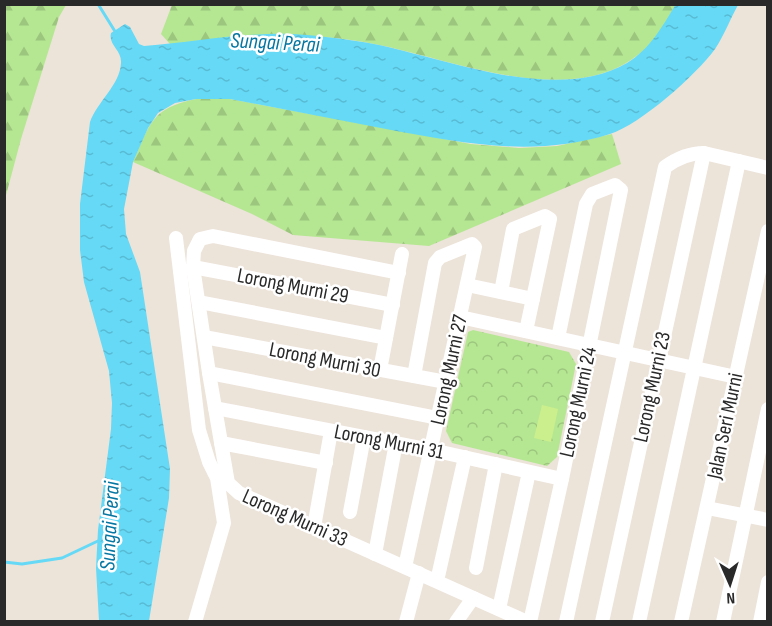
<svg xmlns="http://www.w3.org/2000/svg" width="772" height="626" font-family="'Sofia Sans Condensed',sans-serif">
	<style>
		.forest { fill: url(#forest-firs) }
		.park { fill: url(#park-crowns) }
		.pitch { fill: #ccef8d }
		.water { fill: url(#water-ripples) }
		.lines { fill: none; stroke-linecap: round; stroke-linejoin: round }
		.stream { stroke: #65d9f6; stroke-width: 3 }
		.minor { stroke: #fff; stroke-width: 14 }
		.labels { text-anchor: middle; dominant-baseline: central; stroke-width: 5; stroke-linejoin: round; paint-order: stroke }
		.street-label { font-size: 21px; fill: #292929; stroke: #fff }
		.water-label { font-size: 22px; font-style: italic; fill: #0576a1; stroke: #fff }
	</style>
	<defs>
		<pattern id="forest-firs" width="22" height="20" patternUnits="userSpaceOnUse" patternTransform="scale(1.5)"><rect width="22" height="20" fill="#b5e792"/><path d="M5 1l3.5 6h-7zM16 11l3.5 6h-7z" fill="#9cc67e"/></pattern>
		<pattern id="park-crowns" width="20" height="18" patternUnits="userSpaceOnUse" patternTransform="scale(1.5)"><rect width="20" height="18" fill="#b5e792"/><path d="M2 6a3 3 0 1 1 6 0M12 15a3 3 0 1 1 6 0" fill="none" stroke="#9cc67e"/></pattern>
		<pattern id="water-ripples" width="26" height="14" patternUnits="userSpaceOnUse" patternTransform="scale(1.5)"><rect width="26" height="14" fill="#65d9f6"/><path d="M2 4q2-2 4 0t4 0M15 11q2-2 4 0t4 0" fill="none" stroke="#58bad3"/></pattern>
	</defs>
	<rect width="100%" height="100%" fill="#ece3d9"/>
	<g class="forest">
		<polygon points="5,4 66,5 59,17 21,139 5,199"/>
		<path d="M172,5h504c-8,12 -15,28 -25,38 -68,74 -196,16 -277,1 -72,-14 -133,-8 -204,0l-9,-10z"/>
		<path d="M196,99h34l241,45 48,4 38,-2 55,-12 9,30 -192,82 -136,-11 -41,-21 -119,-52c17,-38 18,-54 63,-63z"/>
	</g>
	<polygon class="park" points="473,330 569,352 576,364 557,457 547,466 452,443 446,431 468,332"/>
	<polygon class="pitch" points="542,405 558,409 551,442 534,438"/>
	<path class="water" d="M676,4l62,1c-8,14 -14,31 -23,44 -19,26 -74,75 -105,85 -76,24 -148,9 -224,-5 -52,-10 -104,-20 -156,-30h-34l-21,4 -17,10 -10,15 -15,34 -9,47 2,25 14,38 30,197 -1,29 -20,123h-50l-3,-53 2,-38 13,-101 1,-26 -3,-32 -25,-89 -4,-32v-46l10,-82c7,-20 30,-37 31,-59 1,-13 -13,-18 -10,-30l14,-9 5,3 9,17 5,2c54,-4 108,-16 163,-11 22,2 46,5 67,9 74,15 182,60 253,19 23,-14 35,-36 49,-59z"/>
	<g class="lines">
		<g class="stream">
			<polyline points="98,4 116,33"/>
			<polyline points="4,562 22,564 62,558 100,540"/>
		</g>
		<g class="minor">
			<polyline points="176,238 199,430 209,462 217,478 224,523 195,622"/>
			<polyline points="193,267 393,305"/>
			<polyline points="399,273 213,236 200,239 194,251 193,267 209,373 228,483 239,493 527,622"/>
			<polyline points="467,285 533,299"/>
			<polyline points="501,292 513,229 545,216 550,219 526,331"/>
			<polyline points="199,302 386,338"/>
			<polyline points="460,317 736,377"/>
			<polyline points="204,337 446,382"/>
			<polyline points="380,370 402,254"/>
			<polyline points="209,373 438,418"/>
			<polyline points="215,408 432,450 562,479"/>
			<polyline points="221,443 326,463"/>
			<polyline points="707,508 768,520"/>
			<polyline points="350,512 364,437"/>
			<polyline points="314,527 331,431"/>
			<polyline points="375,554 396,443"/>
			<polyline points="405,567 475,247 472,244 440,257 435,263 414,376"/>
			<polyline points="476,568 496,464"/>
			<polyline points="437,581 465,457"/>
			<polyline points="499,609 529,472"/>
			<polyline points="406,622 419,573"/>
			<polyline points="456,622 473,598"/>
			<polyline points="530,622 562,479 621,190 615,185 592,194 586,204 558,338"/>
			<path d="M566,622l99,-455c11,-8 24,-14 39,-14l64,15"/>
			<polyline points="602,622 704,153"/>
			<polyline points="639,622 739,161"/>
			<polyline points="681,622 768,231"/>
			<polyline points="723,622 768,409"/>
			<polyline points="760,622 768,582"/>
		</g>
	</g>
	<g class="labels">
		<g class="street-label">
			<text transform="translate(293 286) rotate(11)">Lorong Murni 29</text>
			<text transform="translate(325 360) rotate(11)">Lorong Murni 30</text>
			<text transform="translate(449 370) rotate(-78)">Lorong Murni 27</text>
			<text transform="translate(652 387) rotate(-78)">Lorong Murni 23</text>
			<text transform="translate(578 402) rotate(-78)">Lorong Murni 24</text>
			<text transform="translate(725 426) rotate(-78)">Jalan Seri Murni</text>
			<text transform="translate(389 442) rotate(11)">Lorong Murni 31</text>
			<text transform="translate(295 518) rotate(24)">Lorong Murni 33</text>
		</g>
		<g class="water-label">
			<text transform="translate(275 43) rotate(3)">Sungai Perai</text>
			<text transform="translate(110 526) rotate(-87)">Sungai Perai</text>
		</g>
	</g>
	<rect width="772" height="626" fill="none" stroke="#292929" stroke-width="12"/>
	<g transform="translate(730 584) rotate(177)" stroke="#ffffff" stroke-width="4.5" paint-order="stroke">
	<path d="M0-4.5L10 22L0 15L-10 22Z" fill="#292929"/>
	<text y="-9" font-size="16" font-weight="bold" text-anchor="middle" fill="#292929">N</text>
	</g>
</svg>
